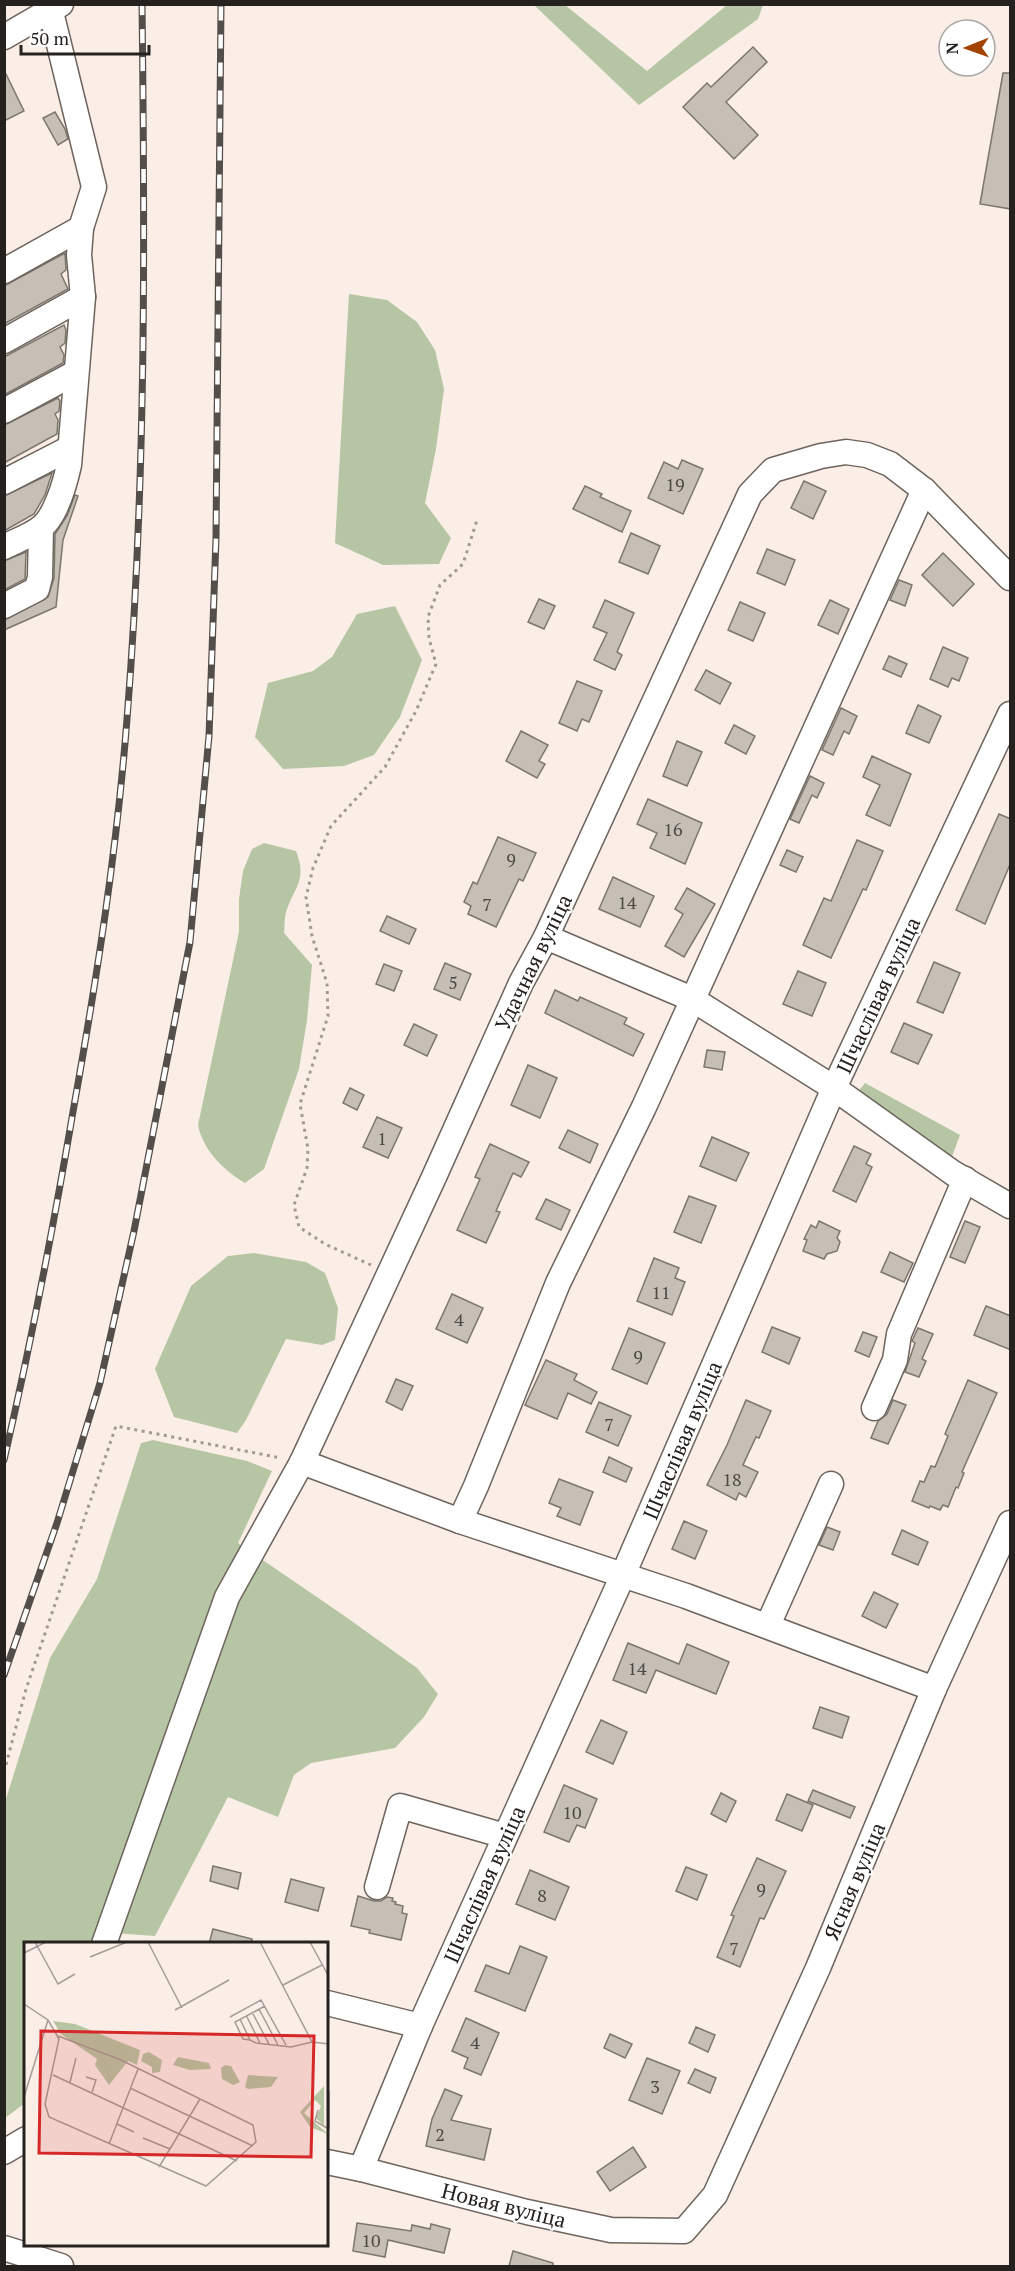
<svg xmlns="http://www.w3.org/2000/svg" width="1015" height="2271" font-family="'PT Serif',serif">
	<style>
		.green { fill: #b6c6a4 }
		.building { fill: #c5bfb5; stroke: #7c766d; stroke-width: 1.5 }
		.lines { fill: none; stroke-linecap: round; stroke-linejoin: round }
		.minor-casing { stroke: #6d645d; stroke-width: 27 }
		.path { stroke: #a29994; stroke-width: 3; stroke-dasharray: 3 4.5; stroke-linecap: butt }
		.minor { stroke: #fff; stroke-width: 24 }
		.rail-casing { stroke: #544e4b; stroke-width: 7 }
		.rail { stroke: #fff; stroke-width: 4.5; stroke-dasharray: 14; stroke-linecap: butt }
		.labels { text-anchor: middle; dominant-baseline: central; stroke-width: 4.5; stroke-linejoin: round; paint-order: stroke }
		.number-label { font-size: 18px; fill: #4d4844 }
		.street-label { font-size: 21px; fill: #25211e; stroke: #fff }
		.inset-road { fill: none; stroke: #a59c97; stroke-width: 1.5 }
		.view { fill: #d62828; fill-opacity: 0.15; stroke: #d62828; stroke-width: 3 }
		.inset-edge { fill: none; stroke: #25211e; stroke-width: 3 }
	</style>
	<rect width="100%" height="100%" fill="#faeee7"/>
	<g class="green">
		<polygon points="534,5 565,5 647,71 727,5 763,5 758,19 639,105"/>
		<polygon points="349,294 387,300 417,322 435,350 444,389 436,449 425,503 451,538 439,564 383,565 335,543"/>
		<polygon points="395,606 422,660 400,717 374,755 344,766 283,769 255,737 268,683 313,671 332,657 357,614"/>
		<path d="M264,843l32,8c11,28 0,34 -9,58 -3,7 -2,16 -3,24l28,32 -5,55 -8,49 -35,100 -19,14c-22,-13 -42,-33 -47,-58l41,-193v-33l4,-28 9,-22z"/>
		<polygon points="865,1083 960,1135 951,1159 856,1094"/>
		<polygon points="254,1253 306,1262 325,1273 338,1308 335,1340 322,1345 286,1339 246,1420 237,1433 174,1417 155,1369 191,1286 228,1256"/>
		<polygon points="153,1440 247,1461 272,1471 238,1543 346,1617 417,1668 438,1694 424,1717 395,1748 311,1763 294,1775 278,1817 228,1797 155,1936 113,1933 93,1944 26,1944 25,2103 5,2118 5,1802 50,1658 97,1579 141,1443"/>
	</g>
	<g class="building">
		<polygon points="753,47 767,62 726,102 758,135 734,159 683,107 707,83 711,87"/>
		<polygon points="4,70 24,111 4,121"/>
		<polygon points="1003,73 1011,73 1011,209 980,204"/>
		<polygon points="55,112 65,129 68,139 58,145 43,118"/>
		<polygon points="65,253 66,270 61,274 68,289 4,324 4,286"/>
		<polygon points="64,325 66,330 65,343 60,347 64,355 63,363 4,395 4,357"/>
		<polygon points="58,398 60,401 59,411 55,414 58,420 57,434 4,463 4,425"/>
		<polygon points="682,460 703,469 683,514 648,498 664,462 678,469"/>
		<polygon points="52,473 45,495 34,514 4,531 4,496"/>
		<polygon points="804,481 826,491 813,519 791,508"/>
		<polygon points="585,486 602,494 600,497 631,511 622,532 573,509"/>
		<polygon points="75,495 78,496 63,540 56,607 4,630 4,620 48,597 54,578 55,534 67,516"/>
		<polygon points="631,533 660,546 648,574 619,562"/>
		<polygon points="767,549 795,560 785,585 757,573"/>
		<polygon points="26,552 25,579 4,590 4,561"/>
		<polygon points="943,553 974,584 953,606 922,575"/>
		<polygon points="899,580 912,585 905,606 890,600"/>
		<polygon points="539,599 555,606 544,629 528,622"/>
		<polygon points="605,600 634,613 617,652 622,655 615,670 594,660 607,633 593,627"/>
		<polygon points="830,600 849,609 838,634 818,625"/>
		<polygon points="740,602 765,613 753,641 728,630"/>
		<polygon points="943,647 968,658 959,681 952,678 948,687 930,679"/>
		<polygon points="889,656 907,664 901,677 883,669"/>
		<polygon points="706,670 731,683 720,704 695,690"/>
		<polygon points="577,681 602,691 589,722 582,719 577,731 559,723"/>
		<polygon points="918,705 941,716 929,743 906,733"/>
		<polygon points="841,708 857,716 849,734 844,731 833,755 822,750"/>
		<polygon points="734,725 755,736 746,754 725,743"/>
		<polygon points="521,731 548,745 539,761 545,764 537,778 506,761"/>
		<polygon points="677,741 702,752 687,786 663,776"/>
		<polygon points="872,756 911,774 890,826 866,815 880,785 863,777"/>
		<polygon points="810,776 824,783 817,798 812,795 799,823 790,819"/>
		<polygon points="648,799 702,823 685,864 650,848 657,833 637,824"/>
		<polygon points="999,814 1011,819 1011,862 985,924 956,910"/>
		<polygon points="498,837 536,853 523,881 519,879 496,927 468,914 471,906 464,902 473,882 477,884"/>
		<polygon points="857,840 883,851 866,890 863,889 831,958 803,945 824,898 831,901"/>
		<polygon points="787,850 803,857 796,872 780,865"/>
		<polygon points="613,877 654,896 640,927 599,909"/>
		<polygon points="687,888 715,904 684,957 665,946 683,914 675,909"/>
		<polygon points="387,916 416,929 409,944 380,931"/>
		<polygon points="934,962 960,973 943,1013 917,1002"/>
		<polygon points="445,963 471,974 460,1000 434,989"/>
		<polygon points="384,964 402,971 394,991 376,984"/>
		<polygon points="798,971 826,983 812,1016 783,1004"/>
		<polygon points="555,990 578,1001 580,997 627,1018 624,1024 644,1034 633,1056 545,1013"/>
		<polygon points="904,1023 932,1035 918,1064 891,1052"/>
		<polygon points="414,1024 437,1035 427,1056 404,1045"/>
		<polygon points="707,1050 725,1052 722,1070 704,1067"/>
		<polygon points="528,1065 557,1078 540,1118 511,1105"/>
		<polygon points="350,1088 364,1095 357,1110 343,1103"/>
		<polygon points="377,1117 402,1128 388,1158 363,1147"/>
		<polygon points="568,1130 598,1144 590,1163 559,1148"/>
		<polygon points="712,1137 749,1153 736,1181 700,1166"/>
		<polygon points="490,1144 529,1162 521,1177 513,1173 496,1211 500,1212 486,1243 457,1230 480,1179 475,1177"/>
		<polygon points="854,1146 871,1154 866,1164 872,1167 856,1202 833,1191"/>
		<polygon points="689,1196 716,1206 701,1243 674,1232"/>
		<polygon points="546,1199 570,1210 561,1230 536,1219"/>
		<polygon points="819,1221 840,1231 837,1238 840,1242 837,1251 827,1254 824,1259 803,1251 807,1240 804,1239 811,1225 816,1228"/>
		<polygon points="965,1221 980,1227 965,1263 950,1257"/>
		<polygon points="890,1252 913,1263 904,1282 881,1272"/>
		<polygon points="654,1258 679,1268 675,1278 685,1282 672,1315 637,1301"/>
		<polygon points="452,1294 483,1308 467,1343 436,1329"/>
		<polygon points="986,1306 1011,1316 1011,1350 974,1335"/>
		<polygon points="772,1327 800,1338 789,1364 762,1352"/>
		<polygon points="629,1328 665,1343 647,1384 612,1369"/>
		<polygon points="918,1328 933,1334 922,1359 926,1361 919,1377 905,1372 915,1343 912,1341"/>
		<polygon points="863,1332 877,1337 869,1357 855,1351"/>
		<polygon points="546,1360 577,1374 574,1380 597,1392 591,1404 568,1393 557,1419 525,1405"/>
		<polygon points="396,1379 413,1386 402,1410 386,1402"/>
		<polygon points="968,1380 997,1393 962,1472 964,1473 958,1488 956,1487 948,1507 943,1505 940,1510 930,1506 929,1508 912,1501 920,1481 924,1482 931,1466 935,1467 948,1436 945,1434"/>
		<polygon points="746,1400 771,1411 759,1438 756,1437 743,1465 758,1472 746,1497 739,1493 736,1500 707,1485 727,1445"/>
		<polygon points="893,1400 906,1405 888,1444 871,1438 878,1421 887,1414"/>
		<polygon points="599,1402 631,1416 618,1446 586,1432"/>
		<polygon points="609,1457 632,1468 626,1482 603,1472"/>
		<polygon points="559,1479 593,1492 580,1525 557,1516 561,1508 549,1503"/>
		<polygon points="684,1521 707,1531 695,1559 672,1549"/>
		<polygon points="827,1527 840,1532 833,1550 819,1545"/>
		<polygon points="902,1530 928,1542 918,1565 892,1554"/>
		<polygon points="874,1592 898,1604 886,1628 862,1616"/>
		<polygon points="628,1643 679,1664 687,1644 729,1662 716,1694 656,1670 646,1693 613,1680"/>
		<polygon points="820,1707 849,1717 842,1738 813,1728"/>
		<polygon points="601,1720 627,1732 613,1764 586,1752"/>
		<polygon points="564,1785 597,1799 585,1828 577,1825 569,1842 544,1832"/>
		<polygon points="813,1790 855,1807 850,1818 808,1801"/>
		<polygon points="721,1793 736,1801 726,1822 711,1814"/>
		<polygon points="787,1794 813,1805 802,1831 776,1820"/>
		<polygon points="757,1858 786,1871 764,1919 760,1918 740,1967 717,1957 734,1916 731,1915"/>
		<polygon points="213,1866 241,1873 238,1889 210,1881"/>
		<polygon points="686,1867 707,1875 697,1900 676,1891"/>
		<polygon points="530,1870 569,1887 555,1920 516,1904"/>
		<polygon points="291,1879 324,1888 318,1911 285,1902"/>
		<polygon points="358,1896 374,1901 381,1901 387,1897 393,1898 392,1901 396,1902 395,1904 403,1906 402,1913 407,1914 401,1940 369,1933 370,1930 351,1926"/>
		<polygon points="213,1929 252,1939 252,1944 209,1944"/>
		<polygon points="520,1946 547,1957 525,2011 475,1991 486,1965 509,1974"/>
		<polygon points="466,2018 499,2033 481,2075 464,2068 468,2058 452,2051"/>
		<polygon points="696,2027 715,2035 708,2052 689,2043"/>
		<polygon points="610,2034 632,2044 625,2058 604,2048"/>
		<polygon points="647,2058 680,2071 662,2114 629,2100"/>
		<polygon points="695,2069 716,2078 710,2093 688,2083"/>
		<polygon points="445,2089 462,2096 451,2120 491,2129 484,2160 426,2146 432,2119"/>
		<polygon points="633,2147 646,2167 610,2191 597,2172"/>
		<polygon points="357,2223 411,2231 412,2225 430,2229 431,2224 450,2229 444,2253 388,2240 385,2257 353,2251"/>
		<polygon points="513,2251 553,2263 553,2266 509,2266"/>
	</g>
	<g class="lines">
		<g class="minor-casing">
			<g id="minor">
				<polyline points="4,37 61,4"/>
				<polyline points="4,271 81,228"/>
				<polyline points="4,341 83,297"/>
				<polyline points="4,411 75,373"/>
				<polyline points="4,482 70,448"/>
				<path d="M4,547c12,-6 25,-11 35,-18 16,-10 26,-46 30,-64l14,-168 -4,-42 2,-27 13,-41 -43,-175"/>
				<polyline points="4,606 37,589 40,577 41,528"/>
				<polyline points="546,937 692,999 834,1088 953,1173 1010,1206"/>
				<polyline points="874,1408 895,1360 899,1334 965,1179"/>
				<polyline points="302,1462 460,1521 686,1596 934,1689"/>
				<polyline points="460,1521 476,1486 558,1283 644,1107 924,490"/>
				<polyline points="768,1625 831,1484"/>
				<polyline points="377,1887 400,1806 505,1836"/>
				<polyline points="104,1944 227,1597 302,1462 434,1177 521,983 546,937 750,494 773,470 821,456 846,452 867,455 890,464 924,490 1010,578"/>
				<polyline points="327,2003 420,2026"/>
				<polyline points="4,2152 26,2139"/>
				<polyline points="327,2162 361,2169 527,2212 611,2230 684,2231 715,2195 818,1968 934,1689 1010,1523"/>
				<polyline points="361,2169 420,2026 623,1575 834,1088 1010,714"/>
				<polyline points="4,2248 61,2266"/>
			</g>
		</g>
		<g class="path">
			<polyline points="371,1265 325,1244 299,1227 294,1205 307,1168 308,1149 300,1104 328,1016 327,983 312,936 306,897 313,868 331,826 385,767 416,711 436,664 429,638 428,617 440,585 463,564 477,520"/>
			<polyline points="4,1772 26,1689 116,1426 281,1458"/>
		</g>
		<use href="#minor" class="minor"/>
		<g class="rail-casing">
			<g id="rail">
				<path d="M4,1460c27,-117 50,-236 70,-354 23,-129 43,-257 53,-387 19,-238 18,-476 15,-715"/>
				<polyline points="4,1675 57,1523 100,1383 134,1231 190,942 209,736 216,538 221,4"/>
			</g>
		</g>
		<use href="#rail" class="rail"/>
	</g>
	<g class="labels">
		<g class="number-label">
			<text x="675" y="484">19</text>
			<text x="673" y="829">16</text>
			<text x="511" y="859">9</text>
			<text x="627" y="902">14</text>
			<text x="487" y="904">7</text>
			<text x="453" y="982">5</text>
			<text x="382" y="1138">1</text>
			<text x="661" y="1292">11</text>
			<text x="459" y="1319">4</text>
			<text x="638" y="1356">9</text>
			<text x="609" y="1424">7</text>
			<text x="732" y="1479">18</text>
			<text x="637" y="1668">14</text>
			<text x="572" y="1812">10</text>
			<text x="761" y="1889">9</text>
			<text x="542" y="1895">8</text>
			<text x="734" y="1948">7</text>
			<text x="475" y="2042">4</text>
			<text x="655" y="2086">3</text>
			<text x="440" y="2134">2</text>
			<text x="371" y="2240">10</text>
		</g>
		<g class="street-label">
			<text transform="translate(533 962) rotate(-64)">Удачная вуліца</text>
			<text transform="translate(878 995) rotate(-65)">Шчаслівая вуліца</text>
			<text transform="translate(682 1440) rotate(-67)">Шчаслівая вуліца</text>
			<text transform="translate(854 1881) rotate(-67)">Ясная вуліца</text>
			<text transform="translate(484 1884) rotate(-66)">Шчаслівая вуліца</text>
			<text transform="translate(504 2205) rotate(14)">Новая вуліца</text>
		</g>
	</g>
	<g transform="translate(24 1942)">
		<rect width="304" height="304" fill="#faeee7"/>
		<path d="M29,79l22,3 65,26 -3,15 -9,-4 -19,24 -14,-20 2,-6 -36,-25zM125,110l13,8 -2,12 -8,1v-6l-11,-6 2,-7zM154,115l31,6 2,6 -21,1 -17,-5zM201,123l6,1 9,16 -7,3 -11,-6 -1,-11zM224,133l30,2 -7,10 -23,2 -3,-2zM300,144v40l-8,-8 5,-12 -6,-6 -11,13 24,21 -18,-7 -10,-15z" fill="#b6c6a4"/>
		<path class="inset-road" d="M11,0l23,42 17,-10M124,0l34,66M236,0l52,100M286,0l19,35M0,11l22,-11M66,15l37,-15M259,43l39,-20M0,62l24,16 11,19 -14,65 4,13 157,69 50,-44 -3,-17 -132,-65 -63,-24M235,67l19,36M151,68l54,-30M228,70l17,32M222,73l14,28M206,75l31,-17 25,45M216,77l10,21 6,3 35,4 21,-5 17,2M226,98l-7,-1 -8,-17 30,-16M29,133l184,86M62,135l10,3 -4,12M46,140l6,-24M106,146l123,58M305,149v38M0,155l24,-77M294,168l-3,11 12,7M93,182l17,8M119,196l27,11M85,202l29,-75M135,225l41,-68"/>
		<path class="view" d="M17,89l273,5 -3,121 -272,-4z"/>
		<rect width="304" height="304" class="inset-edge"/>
	</g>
	<rect width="1015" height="2271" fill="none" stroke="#25211e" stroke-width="12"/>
	<g transform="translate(967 48) rotate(269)"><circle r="28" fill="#ffffff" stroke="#a8a6a5" stroke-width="1.5"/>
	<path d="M0-4.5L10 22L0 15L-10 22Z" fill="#a44200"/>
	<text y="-9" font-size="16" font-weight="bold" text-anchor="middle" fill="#25211e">N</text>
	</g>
	<path d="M21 45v9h128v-9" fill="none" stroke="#25211e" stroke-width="3"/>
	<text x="30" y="45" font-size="18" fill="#25211e" stroke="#ffffff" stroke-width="4.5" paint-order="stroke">50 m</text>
</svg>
